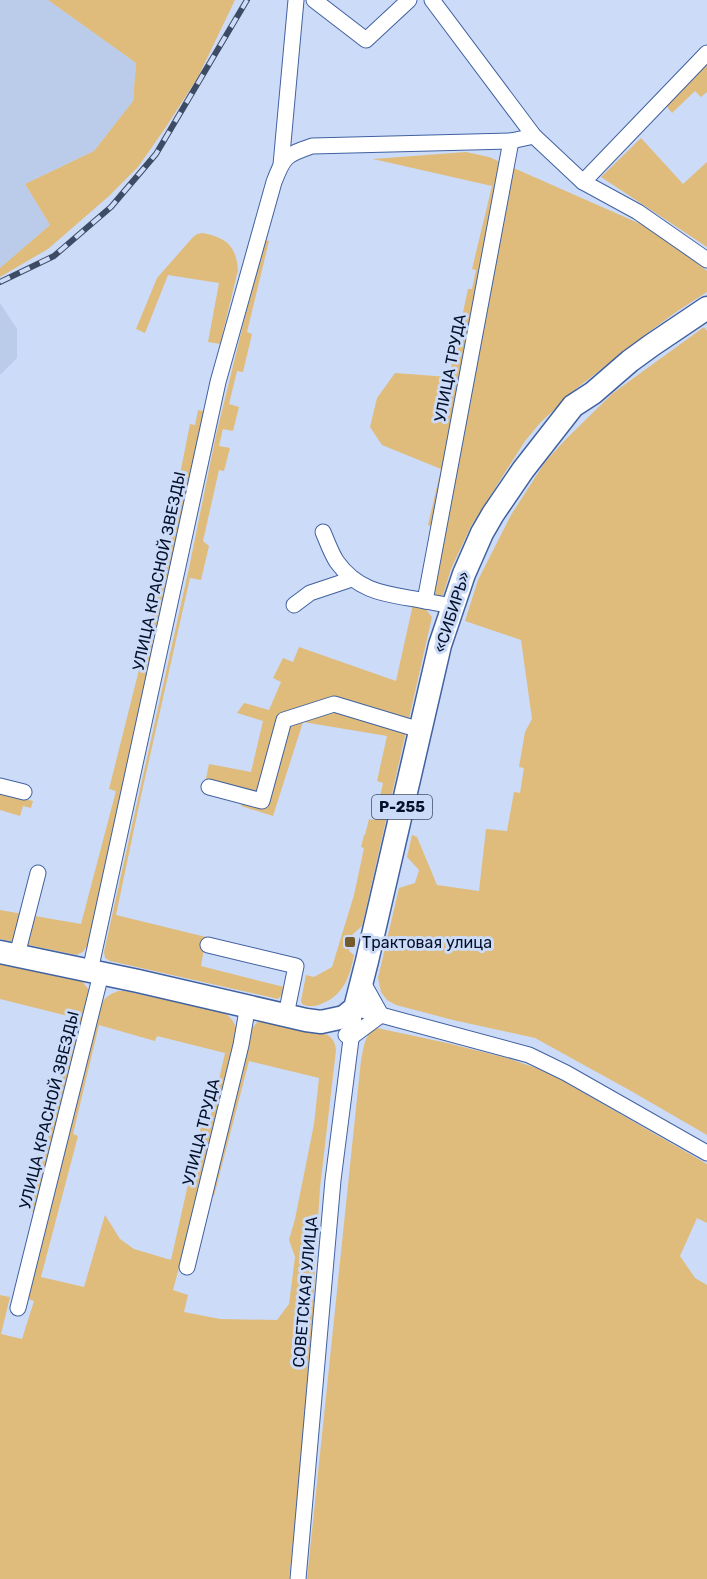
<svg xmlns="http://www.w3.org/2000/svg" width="707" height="1579" font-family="Rubik,sans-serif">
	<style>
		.built { fill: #bbcceb }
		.green { fill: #dfbc7b; fill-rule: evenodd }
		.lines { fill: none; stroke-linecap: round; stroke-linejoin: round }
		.minor-casing { stroke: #4161a0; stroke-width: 17 }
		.highway-casing { stroke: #4161a0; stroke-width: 25 }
		.minor { stroke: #fff; stroke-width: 15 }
		.highway { stroke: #fff; stroke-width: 22 }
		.rail-casing { stroke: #3e4b65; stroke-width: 6 }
		.rail { stroke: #ccdbf8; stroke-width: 4; stroke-dasharray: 11; stroke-linecap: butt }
		.poi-dot { fill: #735b2b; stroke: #ccdbf8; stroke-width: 2 }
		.labels { text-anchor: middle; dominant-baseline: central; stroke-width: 6; stroke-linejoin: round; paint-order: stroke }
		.shield { fill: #ccdbf8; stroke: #414e68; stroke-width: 1.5 }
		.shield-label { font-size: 15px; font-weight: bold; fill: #05112a }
		.street-label { font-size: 16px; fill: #05112a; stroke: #ccdbf8 }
		.poi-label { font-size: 16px; fill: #05112a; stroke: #ccdbf8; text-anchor: start }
	</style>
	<rect width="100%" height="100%" fill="#ccdbf8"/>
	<g class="built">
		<polygon points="0,0 48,0 136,63 133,101 94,151 25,184 50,225 0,268"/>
		<polygon points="0,303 17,329 17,358 0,375"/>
	</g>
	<g class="green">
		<polygon points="48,0 235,0 198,77 166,127 138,167 109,196 48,249 0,277 0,268 50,225 25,184 94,151 133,101 136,63"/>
		<polygon points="707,63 707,92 701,97 695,91 672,113 664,103"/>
		<polygon points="641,138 683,184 707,162 707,247 601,177"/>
		<polygon points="466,152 489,157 645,226 672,243 707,271 707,292 679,310 650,331 577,388 540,423 525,441 471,526 451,569 443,595 438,597 431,596 433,527 428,525 441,469 382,445 370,427 377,398 395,373 449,377 468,289 472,289 476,270 472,269 492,186 373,159"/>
		<path d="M203,233c23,5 33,12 35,37l-18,74 -12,-2 11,-59 -51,-8 -23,58 -9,-4 21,-51 36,-41 4,-3z"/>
		<polygon points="264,240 269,241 247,332 252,334 243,372 237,371 229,404 239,407 233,431 223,429 219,446 230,448 224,471 219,470 203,541 209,546 201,580 190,578 141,796 116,915 206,937 201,966 284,987 282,995 278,999 110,961 105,958 104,952 189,568 216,435"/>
		<polygon points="704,327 707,331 707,1135 631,1091 535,1038 453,1020 396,1005 387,1000 381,992 378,978 399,888 415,883 419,870 407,857 412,835 417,837 437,885 479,891 486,829 507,831 514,792 520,793 524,768 519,767 525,732 532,719 521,640 465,621 478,580 511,515 545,462 566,439 613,393"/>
		<polygon points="198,410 206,412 90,941 83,952 76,955 0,939 0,910 81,924 116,791 109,789 148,634 190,424 195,425"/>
		<path d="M413,604l11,3 8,10 -70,309 -9,8 -3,8 -2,-2 -2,6 4,2 -1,3 5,4c-4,22 -11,41 -33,49 -7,3 -13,3 -19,0l-1,-3 5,-26 8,2 18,-10 22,-72 10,-47 -3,-1 3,-12h1l4,-16 6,1 8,-37 -6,-2 10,-45 -84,-14 -30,94 -32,-10 1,-4 -39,-9 6,-29 42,8 12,-51 -26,-8 7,-10 25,7 12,-28 -8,-4 10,-20 10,4 6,-15 97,34z"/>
		<polygon points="0,792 33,801 31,808 23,806 20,816 0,810"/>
		<polygon points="0,961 81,980 89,990 89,995 38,1213 31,1211 76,1018 0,999"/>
		<path d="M118,991h7l100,22c10,8 12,14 12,27l-55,224h-2l-7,26 15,5 -4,17 36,7 57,1 12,-16 6,-47 -6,-17 6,-21 19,-95 5,-46 -70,-17 -35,135 -3,-1 40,-166c6,-7 9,-10 18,-9l59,15c6,5 7,8 8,15l-16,138 -5,78 -2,57 -13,154 -11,102h-289v-284l10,2 -9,37 21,5 12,-38 -6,-2 73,-294c4,-8 9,-11 17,-14zM99,1025l56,16 2,-5 68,17 -14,62 -7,-2 -33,147 -37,-11 -14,-10 -15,-24 -21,72 -43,-10 37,-141 -5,-2z"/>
		<path d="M377,1028l70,15 60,15 29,10 27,13 144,83v59l-10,-5 -17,38 15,22 12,7v294h-400l54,-519c3,-12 3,-27 16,-32z"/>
	</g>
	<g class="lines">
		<g class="minor-casing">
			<g id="minor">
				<polyline points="314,0 366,40 409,0"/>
				<polyline points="432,0 534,136 583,182 638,212 707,260"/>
				<polyline points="281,165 296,0"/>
				<polyline points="583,182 707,53"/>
				<path d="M323,532c4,9 8,21 14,30 23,32 52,32 88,39"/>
				<polyline points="294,605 310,593 352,579"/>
				<polyline points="452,606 425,601 511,141"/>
				<polyline points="0,786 24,792"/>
				<polyline points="209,787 262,801 284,720 334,704 420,730"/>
				<polyline points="208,945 296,966 286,1015"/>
				<polyline points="17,955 38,873"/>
				<path d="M90,971l128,-589 56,-200c10,-26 12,-27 38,-36l199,-5 23,-5"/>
				<polyline points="346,1035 350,1038 381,1015 362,981"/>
				<polyline points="187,1267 241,1045 248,1005"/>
				<polyline points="18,1308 101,974"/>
				<polyline points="298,1579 333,1180 355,1008 529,1055 566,1073 707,1153"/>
			</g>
		</g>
		<g class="highway-casing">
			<polyline id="highway" points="0,952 138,981 306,1020 321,1022 344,1017 355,1008 367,961 440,645 464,574 482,533 493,514 523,470 573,406 593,393 630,361 652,345 707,308"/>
		</g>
		<use href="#minor" class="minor"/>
		<use href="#highway" class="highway"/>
		<g class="rail-casing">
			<polyline id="rail" points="0,282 54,256 111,207 156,154 247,0"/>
		</g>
		<use href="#rail" class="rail"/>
	</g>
	<rect class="poi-dot" x="344" y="936" width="12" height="12" rx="3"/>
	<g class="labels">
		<rect class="shield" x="372" y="795" width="60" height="24" rx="4.5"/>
		<g class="shield-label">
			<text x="402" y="807">Р-255</text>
		</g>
		<g class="street-label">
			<text transform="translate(450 368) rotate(-79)">УЛИЦА ТРУДА</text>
			<text transform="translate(159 571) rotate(-78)">УЛИЦА КРАСНОЙ ЗВЕЗДЫ</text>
			<text transform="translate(452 612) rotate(-72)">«СИБИРЬ»</text>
			<text transform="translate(49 1110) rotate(-76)">УЛИЦА КРАСНОЙ ЗВЕЗДЫ</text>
			<text transform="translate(201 1132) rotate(-76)">УЛИЦА ТРУДА</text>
			<text transform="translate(305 1292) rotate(-85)">СОВЕТСКАЯ УЛИЦА</text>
		</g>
		<g class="poi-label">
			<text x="362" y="942">Трактовая улица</text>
		</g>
	</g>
</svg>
